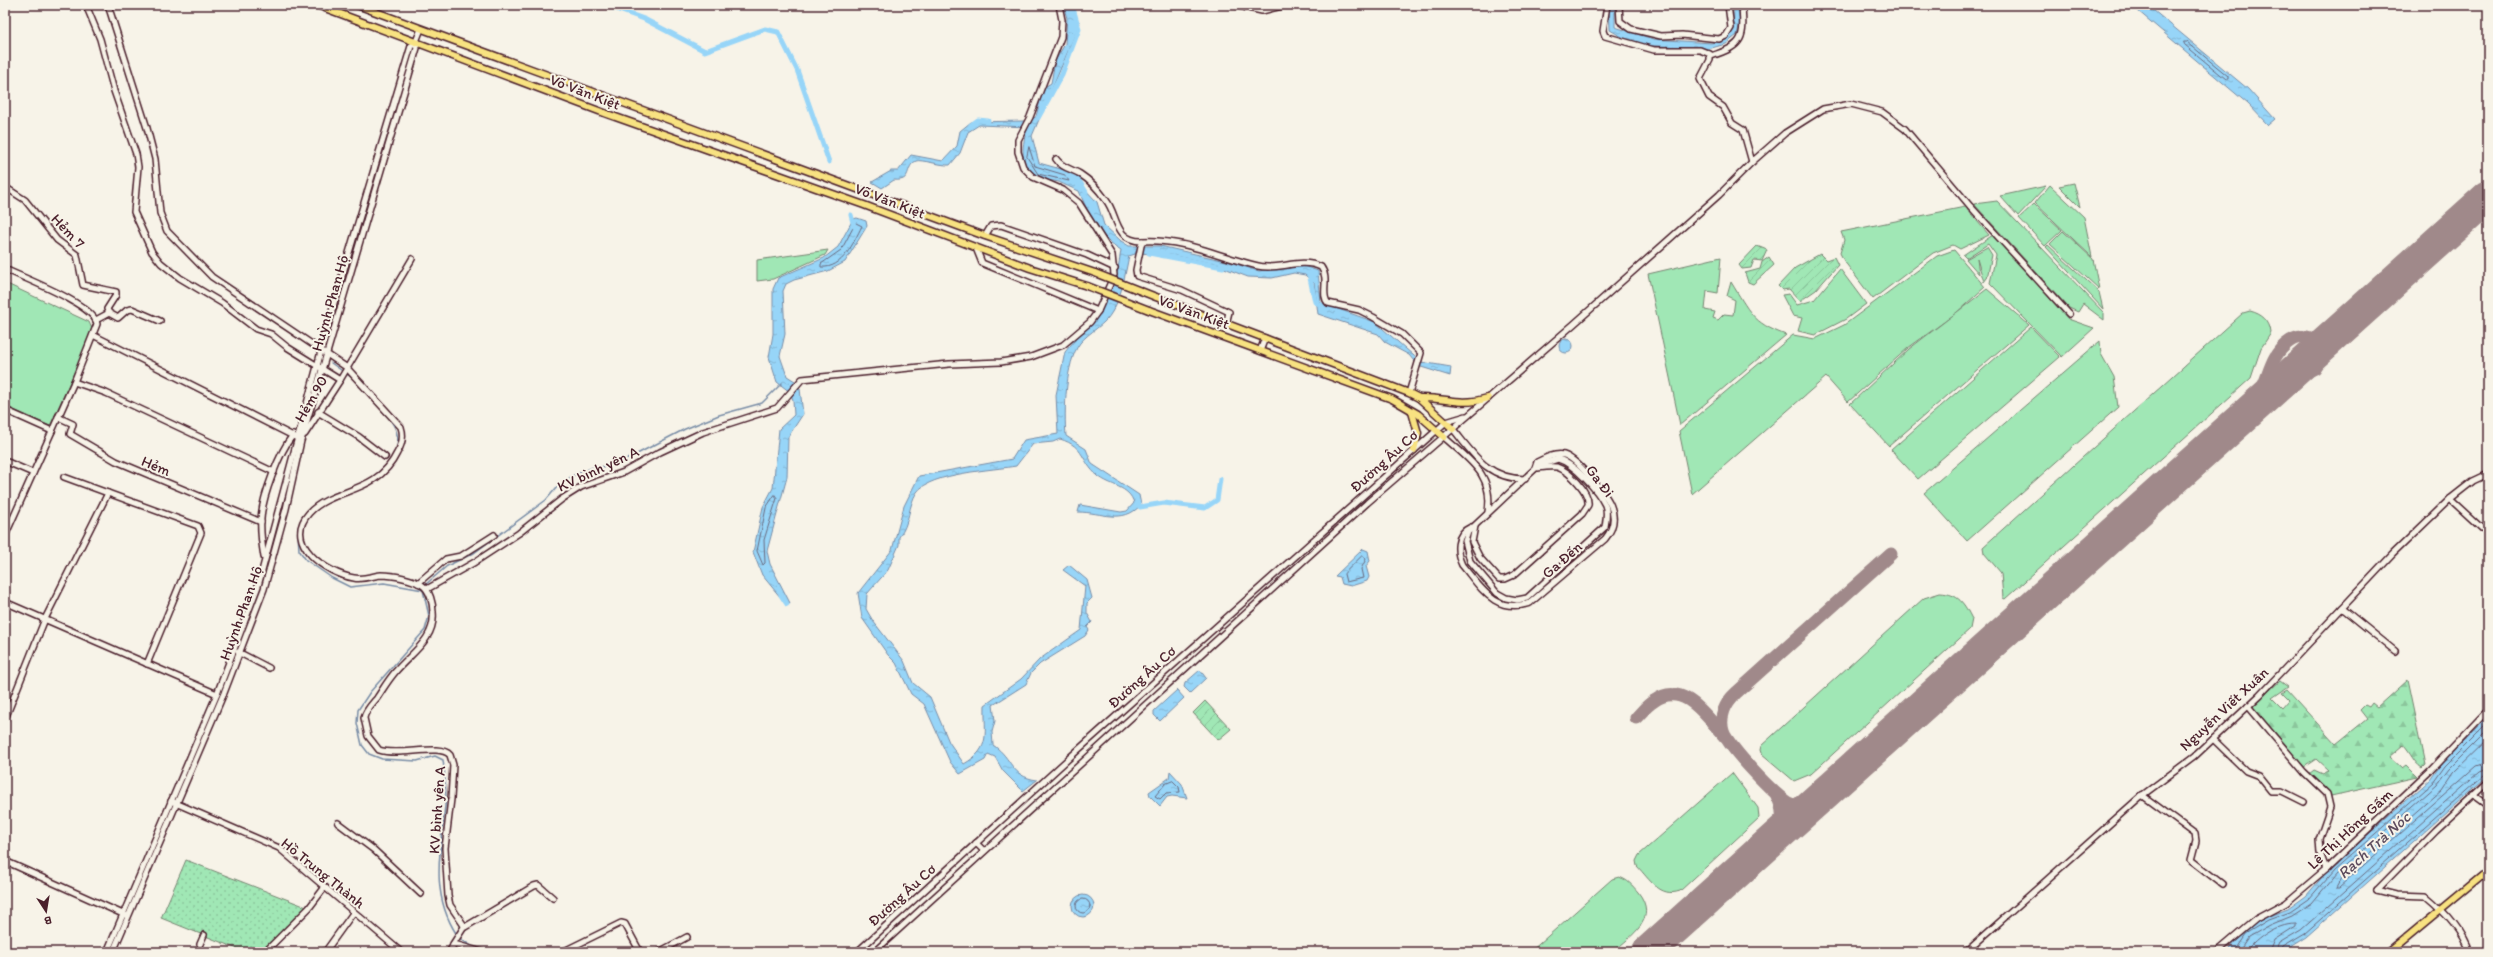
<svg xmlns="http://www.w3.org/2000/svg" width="2493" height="957" font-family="Itim,sans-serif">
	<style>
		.grass { fill: #a0e7b5; stroke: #758370 }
		.forest { fill: url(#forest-firs); stroke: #758370 }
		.park { fill: url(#park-dots); stroke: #758370 }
		.garden { fill: url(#garden-furrows); stroke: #758370 }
		.water { fill: url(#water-ripples); stroke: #788ca6 }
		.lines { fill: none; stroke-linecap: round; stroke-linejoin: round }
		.shore { stroke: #69687d; stroke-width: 1 }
		.stream { stroke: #788ca6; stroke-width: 1.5 }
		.canal { stroke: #97d5f8; stroke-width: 5 }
		.taxiway { stroke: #a0898a; stroke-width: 13 }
		.runway { stroke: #a0898a; stroke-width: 33 }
		.minor-casing { stroke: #4a1f2b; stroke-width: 8 }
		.major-casing { stroke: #4a1f2b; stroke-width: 9 }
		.minor { stroke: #f7f3e8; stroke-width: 5 }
		.major { stroke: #f8e281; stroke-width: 6 }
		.major-bridge-casing { stroke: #4a1f2b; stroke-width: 9; stroke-linecap: butt }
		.major-bridge { stroke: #f8e281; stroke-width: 6 }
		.labels { text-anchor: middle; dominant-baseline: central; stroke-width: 4; stroke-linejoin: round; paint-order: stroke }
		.street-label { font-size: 15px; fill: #4a1f2b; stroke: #f7f3e8 }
		.water-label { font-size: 16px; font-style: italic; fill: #5d4c5e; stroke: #f7f3e8 }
	</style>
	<defs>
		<pattern id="forest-firs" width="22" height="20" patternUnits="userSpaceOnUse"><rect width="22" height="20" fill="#a0e7b5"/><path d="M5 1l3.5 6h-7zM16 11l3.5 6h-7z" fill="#8bc69c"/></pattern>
		<pattern id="park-dots" width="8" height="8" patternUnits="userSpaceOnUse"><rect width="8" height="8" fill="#a0e7b5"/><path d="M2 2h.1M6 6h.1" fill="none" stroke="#8bc69c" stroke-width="1.8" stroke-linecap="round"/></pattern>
		<pattern id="garden-furrows" width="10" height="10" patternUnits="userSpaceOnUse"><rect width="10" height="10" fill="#a0e7b5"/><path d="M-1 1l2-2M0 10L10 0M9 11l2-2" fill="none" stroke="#8bc69c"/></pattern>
		<pattern id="water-ripples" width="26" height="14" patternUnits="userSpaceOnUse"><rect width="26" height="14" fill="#97d5f8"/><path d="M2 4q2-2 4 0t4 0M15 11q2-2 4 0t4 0" fill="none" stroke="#84b6d5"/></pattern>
	</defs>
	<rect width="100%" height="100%" fill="#f7f3e8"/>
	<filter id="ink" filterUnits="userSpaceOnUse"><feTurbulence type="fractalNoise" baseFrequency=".025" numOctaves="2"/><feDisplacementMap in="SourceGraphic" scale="8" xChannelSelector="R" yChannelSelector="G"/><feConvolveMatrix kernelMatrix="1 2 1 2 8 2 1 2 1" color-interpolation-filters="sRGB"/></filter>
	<g filter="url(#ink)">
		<g class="grass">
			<polygon points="2074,183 2080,207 2059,186"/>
			<polygon points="2050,185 2084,217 2092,257 2035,203"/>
			<polygon points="2046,186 2018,216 2000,196"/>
			<polygon points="1997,201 2104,313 2104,320 2083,304 2078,312 2069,308 1974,204"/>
			<polygon points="2034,204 2062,230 2045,246 2019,218"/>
			<polygon points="1965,207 1989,235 1960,249 1953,245 1933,253 1873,299 1844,261 1840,253 1844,240 1841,232"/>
			<polygon points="2063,231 2093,259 2099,289 2050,244"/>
			<polygon points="1993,235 2068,319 2094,328 2062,357 1990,283 1996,255 1988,244 1966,258 1963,255"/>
			<polygon points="2048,245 2099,292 2103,309 2046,247"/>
			<polygon points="1987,247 1992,255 1987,278 1984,282 1977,259 1979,274 1966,259"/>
			<polygon points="828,250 825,255 773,279 757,281 757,260"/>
			<polygon points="1954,250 1985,287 1955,314 1908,348 1848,402 1826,377 1692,494 1679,431 1793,335 1815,339 1844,325 1937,256"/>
			<path d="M1721,257l-3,36 -11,-2 -2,19 10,2 -2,6 5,2 6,-6 9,1 2,-15 -8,-4 4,-14c18,29 21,41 55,53l-106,90 -32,-151z"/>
			<polygon points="1840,269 1866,304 1846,319 1815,335 1798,331 1802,318 1793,316 1782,295 1789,294 1797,305 1814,300"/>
			<polygon points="5,283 89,322 93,331 50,426 5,406"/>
			<polygon points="1987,289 2029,325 1889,446 1850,404 1909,349"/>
			<path d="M2250,311c12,3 20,10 21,22l-10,15 -10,30 -246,221 -2,-1 -2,-25 -17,-20 -1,-6 260,-234z"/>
			<polygon points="2031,327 2060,357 1918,479 1891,450"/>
			<polygon points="2100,341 2101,354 2114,377 2118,407 1967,541 1924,493"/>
			<path d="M1940,593c19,1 24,10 32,26l-2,10 -159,145 -17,7 -33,-28 -1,-3 1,-4 163,-148z"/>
			<path d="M1732,773l26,35 1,10 -79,73c-20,7 -30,-11 -43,-25l-1,-5 3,-6z"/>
			<path d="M1619,877c9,3 13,8 19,15 21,27 -6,43 -25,60h-83l82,-73z"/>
		</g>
		<path class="forest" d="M2407,680l18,85 -3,3c-9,-6 -11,-15 -19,-23l-14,12 13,12 4,-3 11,11 -86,19 -11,-14 -11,-8 5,-4 9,4 5,-4 -12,-11 -12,8 -52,-61 28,-25 8,6 -16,11 10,10 7,-8 -7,-7 5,-3 49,54 31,-25 -7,-9 5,-5 4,2 3,-4 5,4z"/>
		<polygon class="park" points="186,860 309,908 265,952 245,952 161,918"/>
		<g class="garden">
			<polygon points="1757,246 1767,250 1762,261 1754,260 1751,268 1742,269 1739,265"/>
			<polygon points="1820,254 1826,260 1834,257 1838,265 1816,290 1800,301 1789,289 1782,290 1778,286 1795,268"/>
			<polygon points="1769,257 1774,265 1753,284 1748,282 1745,273 1760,269 1762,262"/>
			<polygon points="1205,701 1231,729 1218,740 1193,713"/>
		</g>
		<g class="water">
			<path d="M1063,5h8l3,10 6,8 -48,113 7,27 29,8 29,31 7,23 17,16 8,5h31l66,15 33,10 39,-7 20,7 3,32 54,19 46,40 30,5 -1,9 -32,-10 -9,-11 -24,-13 -7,-8 -60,-20 -4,-31 -9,-8 -11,-2 -22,5 -24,-1 -37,-14 -41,-8 -32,-2 -9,3c-4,18 -7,40 -17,56 -7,13 -23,20 -32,31 -15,20 -16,69 -14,93l20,13 6,15 47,31 2,10c-19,20 -39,7 -63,7l2,-7 41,7 6,-1 7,-8c-5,-17 -24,-17 -36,-27 -18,-15 -12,-29 -38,-37l-7,3 -20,2 -17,22c-22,4 -86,7 -99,26 -9,13 -7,32 -18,45v8l-11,25 -21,24 -1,15 7,12 31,40 9,22 17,14 19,45 15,22c28,-16 20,-31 21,-59l36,-26 19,-20 41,-29 4,-44 -22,-16 6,-5 18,15 5,18 -5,5v10l5,9 -5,5 2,3 -4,6 -45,28 -9,9 -5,11 -33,21 2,16 -3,11 1,13c21,14 16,31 44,35l-14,11 -20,-20 -8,-14 -7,-3 -3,6 -25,14 -10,-12 -26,-58 -13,-10 -15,-31 -8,-8 -26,-37 -4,-25 34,-43 12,-44 15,-30 93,-17 12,-19 34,-6 -2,-39 9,-43 38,-46 15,-37 3,-19c-23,-14 -32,-35 -42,-59 -7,-3 -14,-6 -20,-9 -7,-2 -16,-1 -22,-4 -19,-10 -15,-36 -9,-51l-49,-2 -11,7 -8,21 -10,12c-8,1 -29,-6 -34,-4 -12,6 -3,21 -22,19l-12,8 -10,-6 19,-11h7l13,-16 32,6 14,-15 3,-15 11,-9 52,-1 13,-4 7,-29 8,-5 4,-22 10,-17 2,-26z"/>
			<path d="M1609,5h6v22l38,12 58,4c26,-5 22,-17 23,-38h4l2,17 -3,13 -11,9 -18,5 -64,-4 -15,-4 -19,-11z"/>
			<polygon points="2131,5 2147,5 2248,89 2275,119 2268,125 2248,104"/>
			<polygon points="857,218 866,221 867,226 845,262 828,271 794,280 786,284 783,291 785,334 780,356 787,376 795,381 800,389 803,414 788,437 787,477 767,551 770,564 790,603 781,598 762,575 753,552 763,507 773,488 779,429 794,415 793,400 790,392 777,382 769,357 773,334 773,289 778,278 824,258 838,247 853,219"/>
			<circle cx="1566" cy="346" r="7"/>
			<polygon points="1363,549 1368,551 1370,561 1366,566 1369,577 1367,581 1351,586 1342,584 1340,577 1335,576"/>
			<polygon points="1200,670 1206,678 1190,693 1184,687 1185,683"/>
			<polygon points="1177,690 1184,698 1160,721 1154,715 1154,711"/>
			<polygon points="2488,717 2488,776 2483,780 2306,937 2282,952 2227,952 2242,931 2266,917 2288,909 2306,896 2330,868 2431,779 2443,762"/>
			<polygon points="1170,771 1182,784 1187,798 1172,796 1167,797 1160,806 1150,796 1149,792 1169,778"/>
			<circle cx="1083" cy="906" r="11"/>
		</g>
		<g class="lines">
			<g class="shore">
				<polygon points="2184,42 2187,42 2228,76 2228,79 2226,79 2185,45"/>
				<polygon points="1029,147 1035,166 1065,175 1069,181 1038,174 1027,157"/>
				<path d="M856,223l6,3c-9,17 -19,43 -41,41v-3l20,-14z"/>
				<polygon points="775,495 777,498 764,540 765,563 763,565 757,551 766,508"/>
				<polygon points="1362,556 1364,556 1366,559 1361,569 1363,578 1346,582 1344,574"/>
				<polyline points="2488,739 2454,772 2442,790 2341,878 2336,887 2339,887 2476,766 2488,762"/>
				<polygon points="1173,781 1179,787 1180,792 1166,793 1160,799 1155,796 1165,784"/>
				<circle cx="1083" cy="906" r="7"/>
				<polyline points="2233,952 2245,934 2268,920 2290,912 2309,899 2333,871 2434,782 2446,765 2488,723"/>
				<polyline points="2239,952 2249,937 2270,925 2292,916 2312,903 2336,874 2437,785 2450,768 2488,730"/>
				<path d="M2246,952c10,-14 32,-29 50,-29v3l-22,14 -5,12"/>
				<polyline points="2275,952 2279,943 2301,930 2480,771 2488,768"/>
				<polyline points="2280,952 2282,947 2304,934 2484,775 2488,773"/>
			</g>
			<g class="stream">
				<polyline points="331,363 355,380"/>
				<path d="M380,408c12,13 20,22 17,40"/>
				<polyline points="375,476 388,463"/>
				<path d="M302,519l-4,15 1,16 7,10 26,18 18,9 34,-4 39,7 6,26 -4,14 -55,62 -12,18 -1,13 5,22 7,9 13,5 35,2 18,-5 8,4c2,16 4,31 2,46 -5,46 -15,88 12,129"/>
				<polyline points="425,585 447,566 474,553 546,500 557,487 572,476 594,467 614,466 685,429 719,415 762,403 782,383"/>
				<polyline points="459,938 473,947 492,952"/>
			</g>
			<g class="canal">
				<polyline points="605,5 644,19 705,51 765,29 778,32 797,70 829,162"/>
				<polyline points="1038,118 1062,74 1079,29 1072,5"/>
				<polyline points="971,125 978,120 988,121"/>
				<polyline points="1068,176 1078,179 1086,192"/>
				<polyline points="851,215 854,226"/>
				<polyline points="1149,253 1223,267"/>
				<polyline points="1309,273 1315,302 1322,305"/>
				<polyline points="1137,501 1140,507 1164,503 1205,508 1217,500 1220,479"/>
				<polyline points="781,595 787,604"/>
			</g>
			<g class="taxiway">
				<path d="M2245,415c7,-8 13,-16 17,-26 8,-17 9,-32 24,-45 21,-18 45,1 29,24l-35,16"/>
				<path d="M1636,718c6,-6 11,-13 18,-17 30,-22 54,18 71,36"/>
				<path d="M1825,794c-10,7 -21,13 -34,10 -13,-4 -65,-60 -68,-73 -4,-14 2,-28 13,-38l155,-139"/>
				<path d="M1768,844c14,-15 19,-29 9,-48"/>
			</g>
			<polyline class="runway" points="1648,952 2488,197"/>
			<g class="minor-casing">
				<g id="minor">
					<polyline points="86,5 100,39 114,91 136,154 138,167 134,212 152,252 161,263 180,278 222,303 256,329 271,334 287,347 340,380 305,434"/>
					<path d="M108,5l39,123 8,31 5,54 7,18 45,46 134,90 55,60c3,9 1,18 -4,26 -20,42 -64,34 -88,60 -27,30 18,61 45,65 9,2 18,-2 27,-3 12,0 32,4 41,10 8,5 11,19 11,27 3,27 -22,41 -37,59 -8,9 -13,18 -19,27 -5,6 -12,13 -13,20l4,18 11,14c21,7 61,-7 71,5l3,10 -2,34 -6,49 3,48 2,9 15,22 69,-41 4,-1 15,13"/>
					<polyline points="1234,5 1262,11 1286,5"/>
					<polyline points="1607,5 1603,31 1605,36 1654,50 1700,50 1710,54 1710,60 1700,79 1709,97 1723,107 1732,123 1743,130 1752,162"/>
					<polyline points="1619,5 1620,21 1631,29 1661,36 1682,35 1719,39 1726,36 1731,28 1728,5"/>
					<polyline points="415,44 421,29"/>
					<path d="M1711,56c34,-11 33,-18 31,-51"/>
					<path d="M1056,159c6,9 16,10 24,15 11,7 19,16 26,26 12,15 8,41 36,41l-6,29 1,6 45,14 47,22 -3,12"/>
					<polyline points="5,187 25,200 57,240 77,255 83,285 116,292 116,295 107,309 109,313 118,318 127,310 132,309 160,321"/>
					<polyline points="985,236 991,226 1001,225 1087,255 1115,268"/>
					<path d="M1142,241c40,-3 78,16 116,25 22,5 41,-9 63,1 9,12 -1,28 7,36l31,7 14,7 29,17 19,19 -12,40"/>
					<polyline points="976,248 982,263 1098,311"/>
					<path d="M5,269c18,9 89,35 92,55l-23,58 -69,154"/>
					<polyline points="96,320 109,313"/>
					<polyline points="93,335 299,439"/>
					<polyline points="1260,351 1265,338"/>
					<polyline points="340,380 412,259"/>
					<polyline points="74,382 106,393 274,472"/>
					<polyline points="5,410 52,431"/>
					<polyline points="318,412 359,437 385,457"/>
					<polyline points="58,417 73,424 70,434 116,461 261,522"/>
					<path d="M1453,429c21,26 35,50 72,50"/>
					<path d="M1444,437c25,23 50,37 44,75"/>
					<path d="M1558,459c15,4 40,31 47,46 3,7 1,14 0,22l-78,71 -10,2 -11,-2 -9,-5 -27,-32 -5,-20 3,-9 71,-67z"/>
					<polyline points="5,461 33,473"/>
					<polyline points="64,477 198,526 201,533 147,664"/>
					<polyline points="2450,499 2488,534"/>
					<path d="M1475,526l-3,16 8,16 19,21h6l9,-4 68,-61 6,-9c2,-13 -19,-34 -31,-38 -6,-1 -12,0 -19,1"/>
					<path d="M1471,527c-16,7 -15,25 -9,38 20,24 33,49 68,38l75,-64c20,-24 0,-46 -17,-64 -6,-7 -15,-17 -24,-20 -9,-2 -19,3 -27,7l-2,6"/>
					<path d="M264,557c-2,-12 -4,-26 -3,-38 1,-21 18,-67 32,-84"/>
					<polyline points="418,583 446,559 461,556 494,535"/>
					<polyline points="427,589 475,562 519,533 562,499 581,487 624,472 660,452 703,432 777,408 802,379 949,364 1001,362 1031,357 1063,345 1090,322 1098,311 1114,275 1112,255 1079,203 1063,190 1033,177 1023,167 1018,152 1018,140 1030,117 1061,37 1062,20 1059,5"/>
					<polyline points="5,602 217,694"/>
					<polyline points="2342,608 2395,651"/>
					<polyline points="238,652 269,668"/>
					<polyline points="2248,706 2304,772 2327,794 2330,807 2319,839 2320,853 2326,869"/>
					<polyline points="5,719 45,619 108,493"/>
					<polyline points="2213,739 2246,771 2259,776 2271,791 2282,791 2304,802"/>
					<polyline points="2142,795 2195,834 2196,841 2191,860 2222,884"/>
					<polyline points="2473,795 2488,806"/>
					<polyline points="171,801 279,848 401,952"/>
					<polyline points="338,823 374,850 421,894"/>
					<polyline points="976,843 984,851"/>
					<polyline points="5,861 125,915"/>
					<polyline points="2377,890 2436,830 2488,782"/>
					<path d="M2377,890l20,5 29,1c18,15 36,34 43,56"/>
					<polyline points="200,944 204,935"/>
					<polyline points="453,944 464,927"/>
					<polyline points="107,952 217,694 258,586 334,303 411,46 415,44"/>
					<polyline points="113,952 224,693 264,589 286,509 301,441 417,48 415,44"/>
					<polyline points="265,952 309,908 325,887"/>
					<polyline points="325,952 353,913"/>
					<polyline points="449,952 454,944 482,952"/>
					<polyline points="562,952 621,923 625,924 640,952"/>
					<polyline points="659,952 687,937"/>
					<polyline points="857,952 1078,750 1446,422 1466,416"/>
					<polyline points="874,952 1367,503 1574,324 1719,195 1752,162 1785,133 1823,109 1851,104 1882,112 1905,129 1970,206 2069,314"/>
					<polyline points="1966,952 2140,797 2195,756 2260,695 2393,554 2450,499 2473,481 2488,474"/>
					<polyline points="2217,952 2256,919 2286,903 2326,869 2430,771 2488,710"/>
				</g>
			</g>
			<g class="major-casing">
				<g id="major">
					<polyline points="317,5 607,114 864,205 1030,268 1087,286"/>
					<polyline points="357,5 985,236 1095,273"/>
					<polyline points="1156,297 1409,393 1419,398 1453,429"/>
					<polyline points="1149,310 1392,399 1418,414 1444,437"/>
					<path d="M1419,398c29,-1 38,9 69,0"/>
					<polyline points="1412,412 1418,433 1414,450"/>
					<polyline points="2389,952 2488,870"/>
				</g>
			</g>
			<use href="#minor" class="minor"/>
			<use href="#major" class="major"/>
			<g class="major-bridge-casing">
				<g id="major-bridge">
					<polyline points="1095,273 1156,297"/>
					<polyline points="1087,286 1149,310"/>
				</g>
			</g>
			<use href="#major-bridge" class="major-bridge"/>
		</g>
	</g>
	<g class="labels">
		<g class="street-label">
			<text transform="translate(585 92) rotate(21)">Võ Văn Kiệt</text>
			<text transform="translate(890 201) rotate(21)">Võ Văn Kiệt</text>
			<text transform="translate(68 231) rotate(47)">Hẻm 7</text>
			<text transform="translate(330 303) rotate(-74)">Huỳnh Phan Hộ</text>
			<text transform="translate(1194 312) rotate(20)">Võ Văn Kiệt</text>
			<text transform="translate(311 399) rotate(-60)">Hẻm 90</text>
			<text transform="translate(1384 461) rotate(-42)">Đường Âu Cơ</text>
			<text transform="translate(156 466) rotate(23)">Hẻm</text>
			<text transform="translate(598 469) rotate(-25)">KV bình yên A</text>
			<text transform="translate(1600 481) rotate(53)">Ga Đi</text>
			<text transform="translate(1562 560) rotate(-41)">Ga Đến</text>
			<text transform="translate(241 613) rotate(-70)">Huỳnh Phan Hộ</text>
			<text transform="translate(1142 677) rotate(-42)">Đường Âu Cơ</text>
			<text transform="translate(2224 709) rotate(-43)">Nguyễn Viết Xuân</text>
			<text transform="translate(437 810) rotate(-86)">KV bình yên A</text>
			<text transform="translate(2350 829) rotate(-43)">Lê Thị Hồng Gấm</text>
			<text transform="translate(323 873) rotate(39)">Hồ Trung Thành</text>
			<text transform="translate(902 895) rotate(-42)">Đường Âu Cơ</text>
		</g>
		<g class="water-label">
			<text transform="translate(2374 845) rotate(-42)">Rạch Trà Nóc</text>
		</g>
	</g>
	<rect width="2493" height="957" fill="none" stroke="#f7f3e8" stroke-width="20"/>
	<rect x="10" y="10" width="2473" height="937" fill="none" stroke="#4a1f2b" stroke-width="1.5" filter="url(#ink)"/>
	<g transform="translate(46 911) rotate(168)" stroke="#f7f3e8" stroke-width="3" paint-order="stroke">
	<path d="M0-3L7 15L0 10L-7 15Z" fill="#4a1f2b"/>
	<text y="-6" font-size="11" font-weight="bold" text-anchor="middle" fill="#4a1f2b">B</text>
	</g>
</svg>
